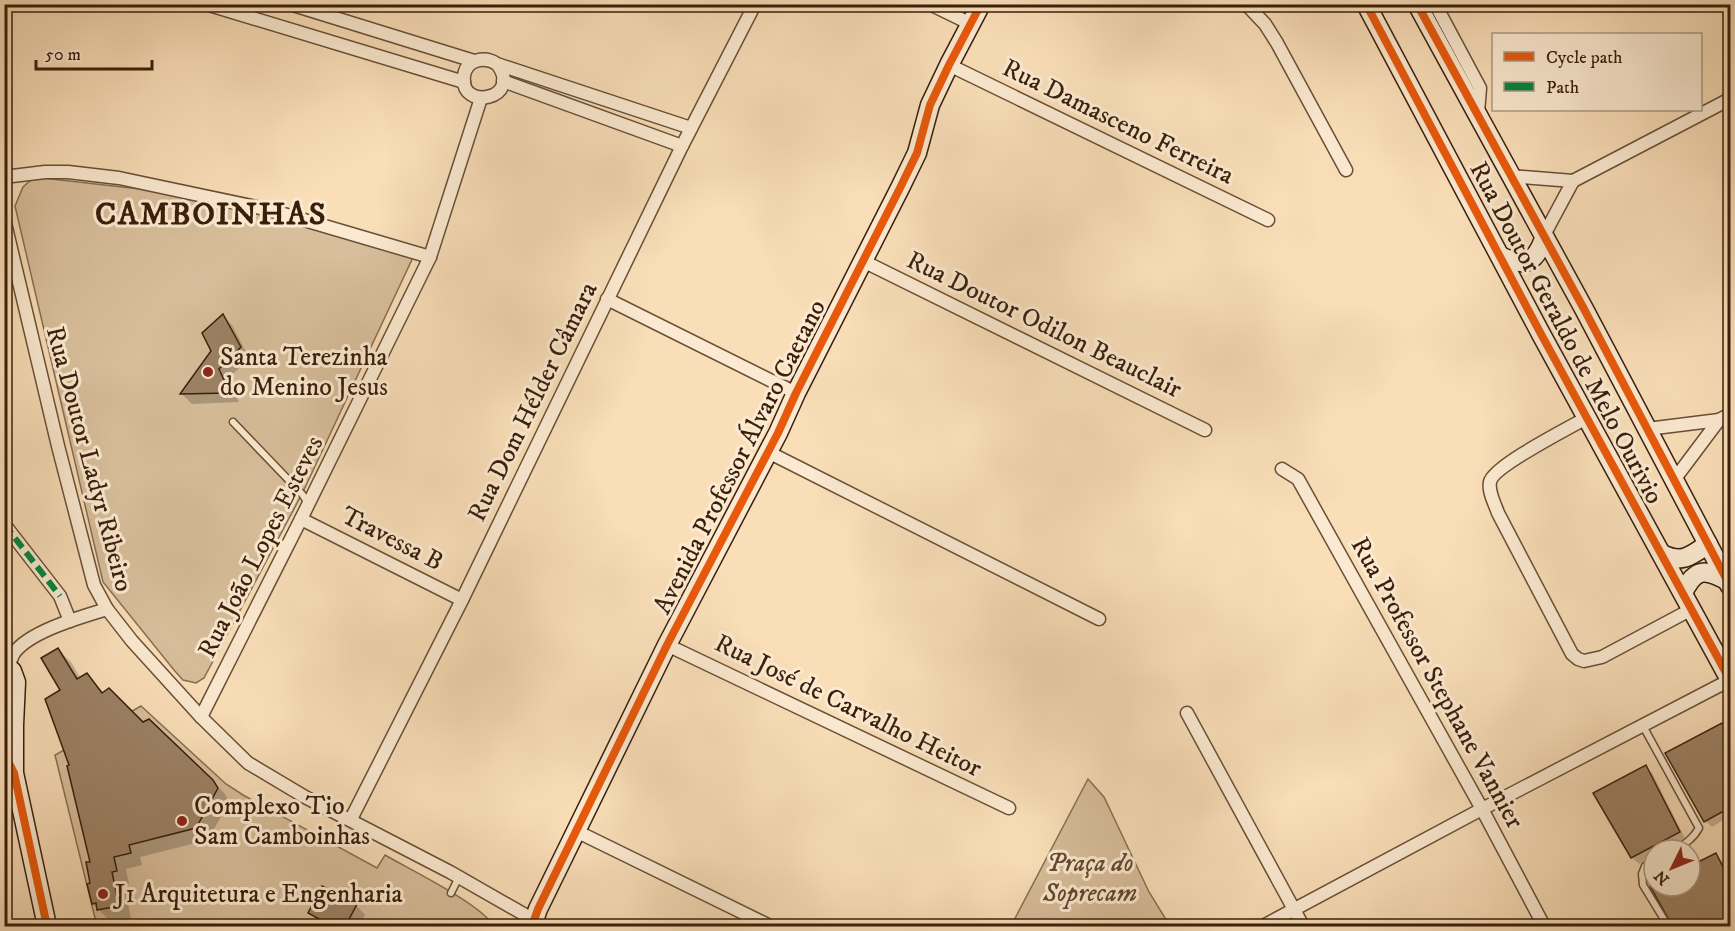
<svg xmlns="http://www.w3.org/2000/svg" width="1735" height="931" font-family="'IM FELL DW Pica',serif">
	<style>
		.green { fill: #d8be9b; stroke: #886e53; stroke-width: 1.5 }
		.shadow { fill: #0003 }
		.building { fill: #9d8265; stroke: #391f0b; stroke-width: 1.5 }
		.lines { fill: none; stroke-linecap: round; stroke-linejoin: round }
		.lane-casing { stroke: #694f36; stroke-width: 9 }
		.street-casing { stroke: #694f36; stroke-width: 15 }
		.secondary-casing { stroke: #391f0b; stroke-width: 21 }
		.lane { stroke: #fbead1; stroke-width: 6 }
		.street { stroke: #fbead1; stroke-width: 12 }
		.secondary { stroke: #fbead1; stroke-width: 18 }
		.quiet { stroke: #00873e; stroke-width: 6; stroke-dasharray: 12 6; stroke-linecap: butt }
		.cycleway-casing { stroke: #fbead1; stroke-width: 11 }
		.cycleway { stroke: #e8590c; stroke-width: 8 }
		.poi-dot { fill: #8f2418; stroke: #fbead1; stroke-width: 2 }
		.labels { text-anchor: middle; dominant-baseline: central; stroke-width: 6; stroke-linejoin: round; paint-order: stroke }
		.street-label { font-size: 26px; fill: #391f0b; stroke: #fbead1 }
		.poi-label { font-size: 26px; fill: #391f0b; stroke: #fbead1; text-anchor: start }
		.park-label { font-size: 26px; font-style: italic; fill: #61472f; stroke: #fbead1 }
		.district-label { font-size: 32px; font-weight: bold; letter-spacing: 1.5px; fill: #391f0b; stroke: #fbead1 }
	</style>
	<rect width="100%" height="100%" fill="#f9deb8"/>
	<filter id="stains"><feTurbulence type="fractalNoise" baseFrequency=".00333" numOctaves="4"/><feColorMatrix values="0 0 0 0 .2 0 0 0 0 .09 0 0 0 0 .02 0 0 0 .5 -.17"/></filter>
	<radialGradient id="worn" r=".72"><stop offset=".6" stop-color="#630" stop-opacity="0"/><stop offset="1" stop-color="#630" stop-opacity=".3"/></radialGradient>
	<g class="green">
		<polygon points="34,177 237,200 416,251 302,494 204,678 196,683 183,680 174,670 103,582 15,206 23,187"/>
		<path d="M141,706l85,78 17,11 134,73 8,-13c22,13 100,51 108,71h-396l-42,-171z"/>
		<polygon points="1088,779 1104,797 1149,892 1170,926 1011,926"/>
	</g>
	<g class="shadow">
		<polygon points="223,316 232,325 249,358 228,379 239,402 192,404 182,394 213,351"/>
		<polygon points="58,650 71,662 81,679 87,675 104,693 212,781 225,794 229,802 208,840 140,857 142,865 126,869 129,884 124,885 131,918 111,922 93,904 92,863 71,766"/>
		<polygon points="1722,725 1730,736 1730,816 1712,827 1705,821"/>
		<polygon points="1645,767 1652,773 1685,838 1664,850 1654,850 1654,855 1639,864 1632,858 1595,794"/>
		<polygon points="1715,855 1722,861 1730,879 1730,926 1675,926 1652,887 1690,886 1690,867"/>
		<polygon points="356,905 365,915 359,926 327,926 320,923 310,913"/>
	</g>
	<g class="building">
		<polygon points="223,314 241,347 219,369 230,393 180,394 211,351 202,333"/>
		<polygon points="58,648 77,679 87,673 102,693 109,688 143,722 149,719 213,780 218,788 196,828 129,845 131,853 114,857 117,871 112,872 119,906 97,910 96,903 92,904 87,884 90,883 86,862 90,862 67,766 69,765 45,699 60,690 41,658"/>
		<polygon points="1722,723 1731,739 1731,807 1704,822 1665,753"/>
		<polygon points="1646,765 1680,832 1631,858 1593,793"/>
		<polygon points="1716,853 1731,883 1731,920 1718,927 1673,927 1650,886 1690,886 1690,866"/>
		<polygon points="322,886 357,904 345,927 334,927 308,913"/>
	</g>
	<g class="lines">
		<g class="lane-casing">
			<g id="lane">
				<polyline points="233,422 302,494 308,503"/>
				<path d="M1643,726l56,102c-6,11 -14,16 -25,22"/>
				<polyline points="1654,861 1645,866 1642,874 1643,885 1668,926"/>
				<polyline points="451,893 459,877"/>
			</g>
		</g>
		<g class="street-casing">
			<g id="street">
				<polyline points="206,4 464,82"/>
				<polyline points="290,4 474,61"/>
				<polyline points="930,4 971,24"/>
				<polyline points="1246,4 1265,24 1277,43 1346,170"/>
				<polyline points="1435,4 1480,88 1478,113"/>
				<path d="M497,64c27,35 -38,48 -33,12 2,-17 21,-20 33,-12l194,64"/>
				<polyline points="949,65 1268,220"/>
				<polyline points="503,81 682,146"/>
				<polyline points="1510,176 1573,181 1730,99"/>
				<polyline points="4,177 45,172 68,172 119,178 270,210 430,257"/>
				<polyline points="4,219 58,446 94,585 107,609 132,641 201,717 248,763 305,797 450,872 534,920"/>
				<polyline points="1543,237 1573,181"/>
				<polyline points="863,261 1205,430"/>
				<polyline points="607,299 796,393"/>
				<path d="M1588,417c-17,10 -95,49 -98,65 -2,10 5,22 8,31l74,141 6,5 6,2 18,-4 90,-48"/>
				<polyline points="1647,429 1719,420 1730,414"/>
				<polyline points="768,452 1099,619"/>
				<polyline points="1282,469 1298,479 1482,809 1544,926"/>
				<polyline points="1674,480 1719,420"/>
				<polyline points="301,519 462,600"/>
				<polyline points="4,524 60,596 70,621"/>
				<polyline points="667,645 1009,808"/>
				<path d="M8,666c2,-4 4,-9 6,-13 16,-22 67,-36 93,-44"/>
				<polyline points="1187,713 1303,926"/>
				<polyline points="201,717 301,519 430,257 481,98"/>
				<polyline points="351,819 462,600 682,146 755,4"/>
				<polyline points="576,831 770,926"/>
				<polyline points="1263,926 1482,809 1730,680"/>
			</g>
		</g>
		<g class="secondary-casing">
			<g id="secondary">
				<polyline points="1366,4 1541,334 1730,680"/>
				<polyline points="1417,4 1584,309 1730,586"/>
				<path d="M1500,256c24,11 34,9 44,-17"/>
				<path d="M1662,554c20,10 29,2 46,-10"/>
				<path d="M1683,593c13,-26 22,-24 45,-12"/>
				<polyline points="4,664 12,671 16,682 14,725 14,773 47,926"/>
				<polyline points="532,926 538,909 667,645 778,433 796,393 900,188 917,153 930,105 949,65 981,4"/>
			</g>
		</g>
		<use href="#lane" class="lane"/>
		<use href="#street" class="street"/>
		<use href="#secondary" class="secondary"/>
		<polyline class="quiet" points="4,524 60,596"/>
		<g class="cycleway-casing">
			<g id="cycleway">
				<polyline points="1366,4 1541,334 1730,680"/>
				<polyline points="1417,4 1584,309 1730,586"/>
				<polyline points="4,753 14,773 47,926"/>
				<polyline points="532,926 538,909 667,645 778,433 796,393 900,188 917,153 930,105 949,65 981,4"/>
			</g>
		</g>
		<use href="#cycleway" class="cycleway"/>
	</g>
	<g class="poi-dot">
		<circle cx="208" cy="372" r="6"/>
		<circle cx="182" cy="821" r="6"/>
		<circle cx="103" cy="894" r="6"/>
	</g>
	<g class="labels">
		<g class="street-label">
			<text transform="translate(1118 122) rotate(26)">Rua Damasceno Ferreira</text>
			<text transform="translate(1044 325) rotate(26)">Rua Doutor Odilon Beauclair</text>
			<text transform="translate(1566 333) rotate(62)">Rua Doutor Geraldo de Melo Ourivio</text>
			<text transform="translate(533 402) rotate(-64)">Rua Dom Hélder Câmara</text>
			<text transform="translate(740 457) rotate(-63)">Avenida Professor Álvaro Caetano</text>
			<text transform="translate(89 459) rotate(75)">Rua Doutor Ladyr Ribeiro</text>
			<text transform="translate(392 539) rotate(27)">Travessa B</text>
			<text transform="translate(261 547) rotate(-63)">Rua João Lopes Esteves</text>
			<text transform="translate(1437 683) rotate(61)">Rua Professor Stephane Vannier</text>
			<text transform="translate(848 706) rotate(26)">Rua José de Carvalho Heitor</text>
		</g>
		<g class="poi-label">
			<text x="220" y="357">Santa Terezinha<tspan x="220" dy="30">do Menino Jesus</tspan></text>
			<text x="194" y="806">Complexo Tio<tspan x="194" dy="30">Sam Camboinhas</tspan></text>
			<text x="115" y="894">J1 Arquitetura e Engenharia</text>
		</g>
		<g class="park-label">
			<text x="1090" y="863">Praça do<tspan x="1090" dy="30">Soprecam</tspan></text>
		</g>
		<g class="district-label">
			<text x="211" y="215">CAMBOINHAS</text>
		</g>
	</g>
	<rect width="1735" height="931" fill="none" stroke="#f9deb8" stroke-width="24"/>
	<rect x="6" y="6" width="1723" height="919" fill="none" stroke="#391f0b" stroke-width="3"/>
	<rect x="12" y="12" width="1711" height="907" fill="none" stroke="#391f0b" stroke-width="1.5"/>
	<rect x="1492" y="33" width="210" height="78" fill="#fbead1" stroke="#ad9982" stroke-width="1.5"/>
	<rect x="1504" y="52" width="30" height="9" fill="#e8590c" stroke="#ad9982" stroke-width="1.5"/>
	<text x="1546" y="63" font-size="18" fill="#391f0b">Cycle path</text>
	<rect x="1504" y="82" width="30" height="9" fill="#00873e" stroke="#ad9982" stroke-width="1.5"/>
	<text x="1546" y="93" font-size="18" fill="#391f0b">Path</text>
	<g transform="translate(1672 868) rotate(227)"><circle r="28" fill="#fbead1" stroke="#ad9982" stroke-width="1.5"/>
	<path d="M0-4.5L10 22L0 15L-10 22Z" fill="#8f2418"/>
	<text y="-9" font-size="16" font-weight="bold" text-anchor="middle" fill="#391f0b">N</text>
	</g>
	<path d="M36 60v9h116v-9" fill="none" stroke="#391f0b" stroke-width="3"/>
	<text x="45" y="60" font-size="18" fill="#391f0b" stroke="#fbead1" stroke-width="4.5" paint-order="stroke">50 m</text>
	<rect width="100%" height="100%" filter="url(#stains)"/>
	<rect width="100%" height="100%" fill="url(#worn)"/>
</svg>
